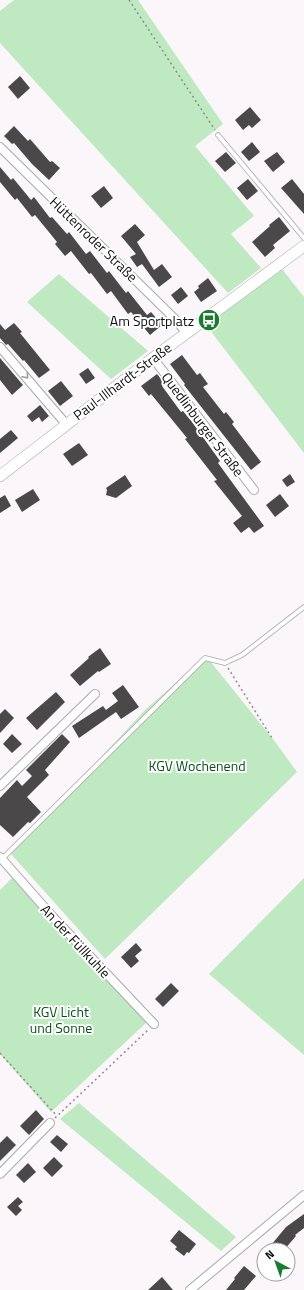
<svg xmlns="http://www.w3.org/2000/svg" width="304" height="1290" font-family="'Titillium Web',sans-serif">
	<style>
		.green { fill: #bfe9c1 }
		.building { fill: #4b484a }
		.lines { fill: none; stroke-linecap: round; stroke-linejoin: round }
		.lane-casing { stroke: #aba8aa; stroke-width: 5.5 }
		.street-casing { stroke: #aba8aa; stroke-width: 10 }
		.secondary-casing { stroke: #aba8aa; stroke-width: 12 }
		.path { stroke: #8f8d8f; stroke-width: 1.5; stroke-dasharray: 2 3; stroke-linecap: butt }
		.lane { stroke: #fff; stroke-width: 4 }
		.street { stroke: #fff; stroke-width: 8 }
		.secondary { stroke: #fff; stroke-width: 11 }
		.oneway { stroke: #9f9f9f }
		.labels { text-anchor: middle; dominant-baseline: central; stroke-width: 4; stroke-linejoin: round; paint-order: stroke }
		.street-label { font-size: 14px; fill: #0f0e0f; stroke: #fff }
		.poi-label { font-size: 14px; fill: #0f0e0f; stroke: #fff; text-anchor: end }
		.park-label { font-size: 14px; fill: #065219; stroke: #fff }
	</style>
	<rect width="100%" height="100%" fill="#faf6f9"/>
	<g class="green">
		<polygon points="14,0 138,0 223,124 195,146 254,216 231,234 261,268 228,293 0,43 0,11"/>
		<polygon points="282,269 304,297 304,453 206,325"/>
		<polygon points="59,274 148,351 111,379 27,302"/>
		<polygon points="206,656 276,743 297,772 105,959 11,854 145,710"/>
		<polygon points="12,878 148,1021 51,1112 0,1054 0,890"/>
		<polygon points="304,878 304,1055 209,974"/>
		<polygon points="79,1103 236,1237 221,1251 60,1119"/>
	</g>
	<g class="building">
		<polygon points="20,76 30,88 18,99 8,87"/>
		<polygon points="250,107 261,120 252,128 249,125 243,130 235,120"/>
		<polygon points="14,126 28,141 30,139 50,162 52,161 60,168 49,180 32,164 14,143 12,144 4,136"/>
		<polygon points="252,142 260,152 249,161 241,152"/>
		<polygon points="226,152 236,163 225,172 215,161"/>
		<polygon points="277,152 285,162 273,172 264,161"/>
		<polygon points="0,167 11,180 13,178 31,200 34,197 50,218 52,217 67,234 69,232 86,254 90,251 107,273 109,271 126,293 128,291 147,315 151,312 162,325 150,335 131,312 128,314 111,291 107,294 91,273 89,274 71,251 65,256 55,244 57,242 35,215 32,217 17,198 15,200 0,182"/>
		<polygon points="248,179 258,191 247,200 237,188"/>
		<polygon points="292,179 304,194 304,214 281,188"/>
		<polygon points="104,186 113,198 101,208 91,196"/>
		<polygon points="279,217 290,231 273,245 275,248 265,257 252,242 270,226 269,225"/>
		<polygon points="135,224 145,235 137,242 154,270 162,264 172,277 159,287 142,264 137,267 130,257 136,254 121,236"/>
		<polygon points="208,278 217,291 201,302 194,292 199,288 198,286"/>
		<polygon points="181,287 188,296 178,304 171,295"/>
		<polygon points="14,323 22,332 20,333 50,370 39,378 24,360 23,361 8,344 6,345 0,338 0,324 5,330"/>
		<polygon points="182,355 197,375 200,373 208,384 203,387 224,414 226,412 234,422 232,424 261,462 251,470 184,385 185,384 170,364"/>
		<polygon points="0,358 23,385 12,395 0,380"/>
		<polygon points="88,368 95,378 86,384 79,374"/>
		<polygon points="157,374 165,384 162,386 181,412 183,411 192,422 220,461 218,463 264,526 254,533 249,527 241,533 233,523 242,516 214,481 217,480 185,439 187,438 151,394 149,396 141,386"/>
		<polygon points="61,381 73,396 60,406 48,391"/>
		<polygon points="40,405 49,416 42,422 39,417 32,422 27,416"/>
		<polygon points="11,430 18,438 0,453 0,439"/>
		<polygon points="79,443 88,455 72,466 63,454"/>
		<polygon points="290,474 295,482 287,487 282,480"/>
		<polygon points="125,475 132,486 116,498 106,495 107,490 106,488"/>
		<polygon points="33,489 40,500 22,512 15,500"/>
		<polygon points="280,494 289,506 275,517 266,505"/>
		<polygon points="5,495 11,506 0,513 0,498"/>
		<polygon points="100,648 111,664 99,672 98,671 80,686 70,675 89,658 88,657"/>
		<polygon points="123,685 139,707 121,719 116,712 79,738 72,726 103,706 106,710 118,701 112,693"/>
		<polygon points="56,692 65,702 37,730 26,718"/>
		<polygon points="5,709 14,718 0,733 0,714"/>
		<polygon points="12,734 22,744 12,753 3,744"/>
		<polygon points="62,734 70,742 45,770 49,775 27,797 41,812 30,823 28,822 13,837 0,825 0,798 17,780 22,786 32,776 26,770"/>
		<polygon points="136,943 142,950 135,956 139,961 131,968 121,957"/>
		<polygon points="171,983 179,991 163,1007 155,999"/>
		<polygon points="36,1110 44,1119 29,1135 20,1126"/>
		<polygon points="57,1135 68,1144 61,1152 50,1142"/>
		<polygon points="7,1136 16,1145 0,1161 0,1143"/>
		<polygon points="54,1157 63,1166 52,1177 43,1168"/>
		<polygon points="28,1163 36,1172 24,1183 16,1175"/>
		<polygon points="18,1197 23,1202 18,1206 22,1210 16,1216 7,1207"/>
		<polygon points="304,1214 304,1228 295,1235 296,1236 284,1250 267,1250 286,1227"/>
		<polygon points="179,1230 196,1244 189,1253 187,1252 184,1256 175,1249 177,1247 170,1241"/>
		<polygon points="244,1266 256,1276 244,1290 226,1290 235,1279 234,1278"/>
		<polygon points="162,1277 173,1290 148,1290"/>
	</g>
	<g class="lines">
		<g class="lane-casing">
			<g id="lane">
				<polyline points="218,135 304,238"/>
				<polyline points="2,859 205,658 225,663 242,655 304,607"/>
			</g>
		</g>
		<g class="street-casing">
			<g id="street">
				<polyline points="0,147 178,322 186,333"/>
				<polyline points="0,347 66,424"/>
				<polyline points="153,358 254,490"/>
				<polyline points="0,786 95,694"/>
				<polyline points="0,857 53,917 154,1024"/>
				<polyline points="0,1174 50,1123"/>
				<polyline points="190,1290 304,1195"/>
			</g>
		</g>
		<g class="secondary-casing">
			<polyline id="secondary" points="0,476 153,358 304,246"/>
		</g>
		<g class="path">
			<polyline points="129,0 215,130"/>
			<polyline points="228,668 272,738"/>
			<polyline points="0,1053 57,1116"/>
			<polyline points="55,1118 148,1030"/>
		</g>
		<use href="#lane" class="lane"/>
		<use href="#street" class="street"/>
		<use href="#secondary" class="secondary"/>
	</g>
	<defs><path id="oneway-chevron" d="M-2-3.5L2.5 0L-2 3.5" fill="none" stroke-width="1.6" stroke-linecap="round" stroke-linejoin="round"/></defs>
	<use class="oneway" href="#oneway-chevron" transform="translate(26 376) rotate(49)"/>
	<defs>
		<g id="bus-disc" transform="scale(1.15)"><circle r="9.5" fill="#197c2f" stroke="#fff"/><path d="M-5-6H5V4H4V6H2V4H-2V6H-4V4H-5ZM-3.5-4V0h7V-4ZM-3.5 1.2v1.5H-2V1.2ZM2 1.2v1.5H3.5V1.2Z" fill="#fff"/></g>
	</defs>
	<g fill-rule="evenodd">
		<use href="#bus-disc" x="209" y="320"/>
	</g>
	<g class="labels">
		<g class="street-label">
			<text transform="translate(94 239) rotate(44)">Hüttenroder Straße</text>
			<text transform="translate(122 381) rotate(-37)">Paul-Illhardt-Straße</text>
			<text transform="translate(203 424) rotate(53)">Quedlinburger Straße</text>
			<text transform="translate(76 941) rotate(47)">An der Füllkuhle</text>
		</g>
		<g class="poi-label">
			<text x="194" y="320">Am Sportplatz</text>
		</g>
		<g class="park-label">
			<text x="197" y="765">KGV Wochenend</text>
			<text x="61" y="1011">KGV Licht<tspan x="61" dy="16">und Sonne</tspan></text>
		</g>
	</g>
	<g transform="translate(276 1262) rotate(319)"><circle r="19" fill="#ffffff" stroke="#9f9f9f"/>
	<path d="M0-3L7 15L0 10L-7 15Z" fill="#197c2f"/>
	<text y="-6" font-size="11" font-weight="bold" text-anchor="middle" fill="#0f0e0f">N</text>
	</g>
</svg>
